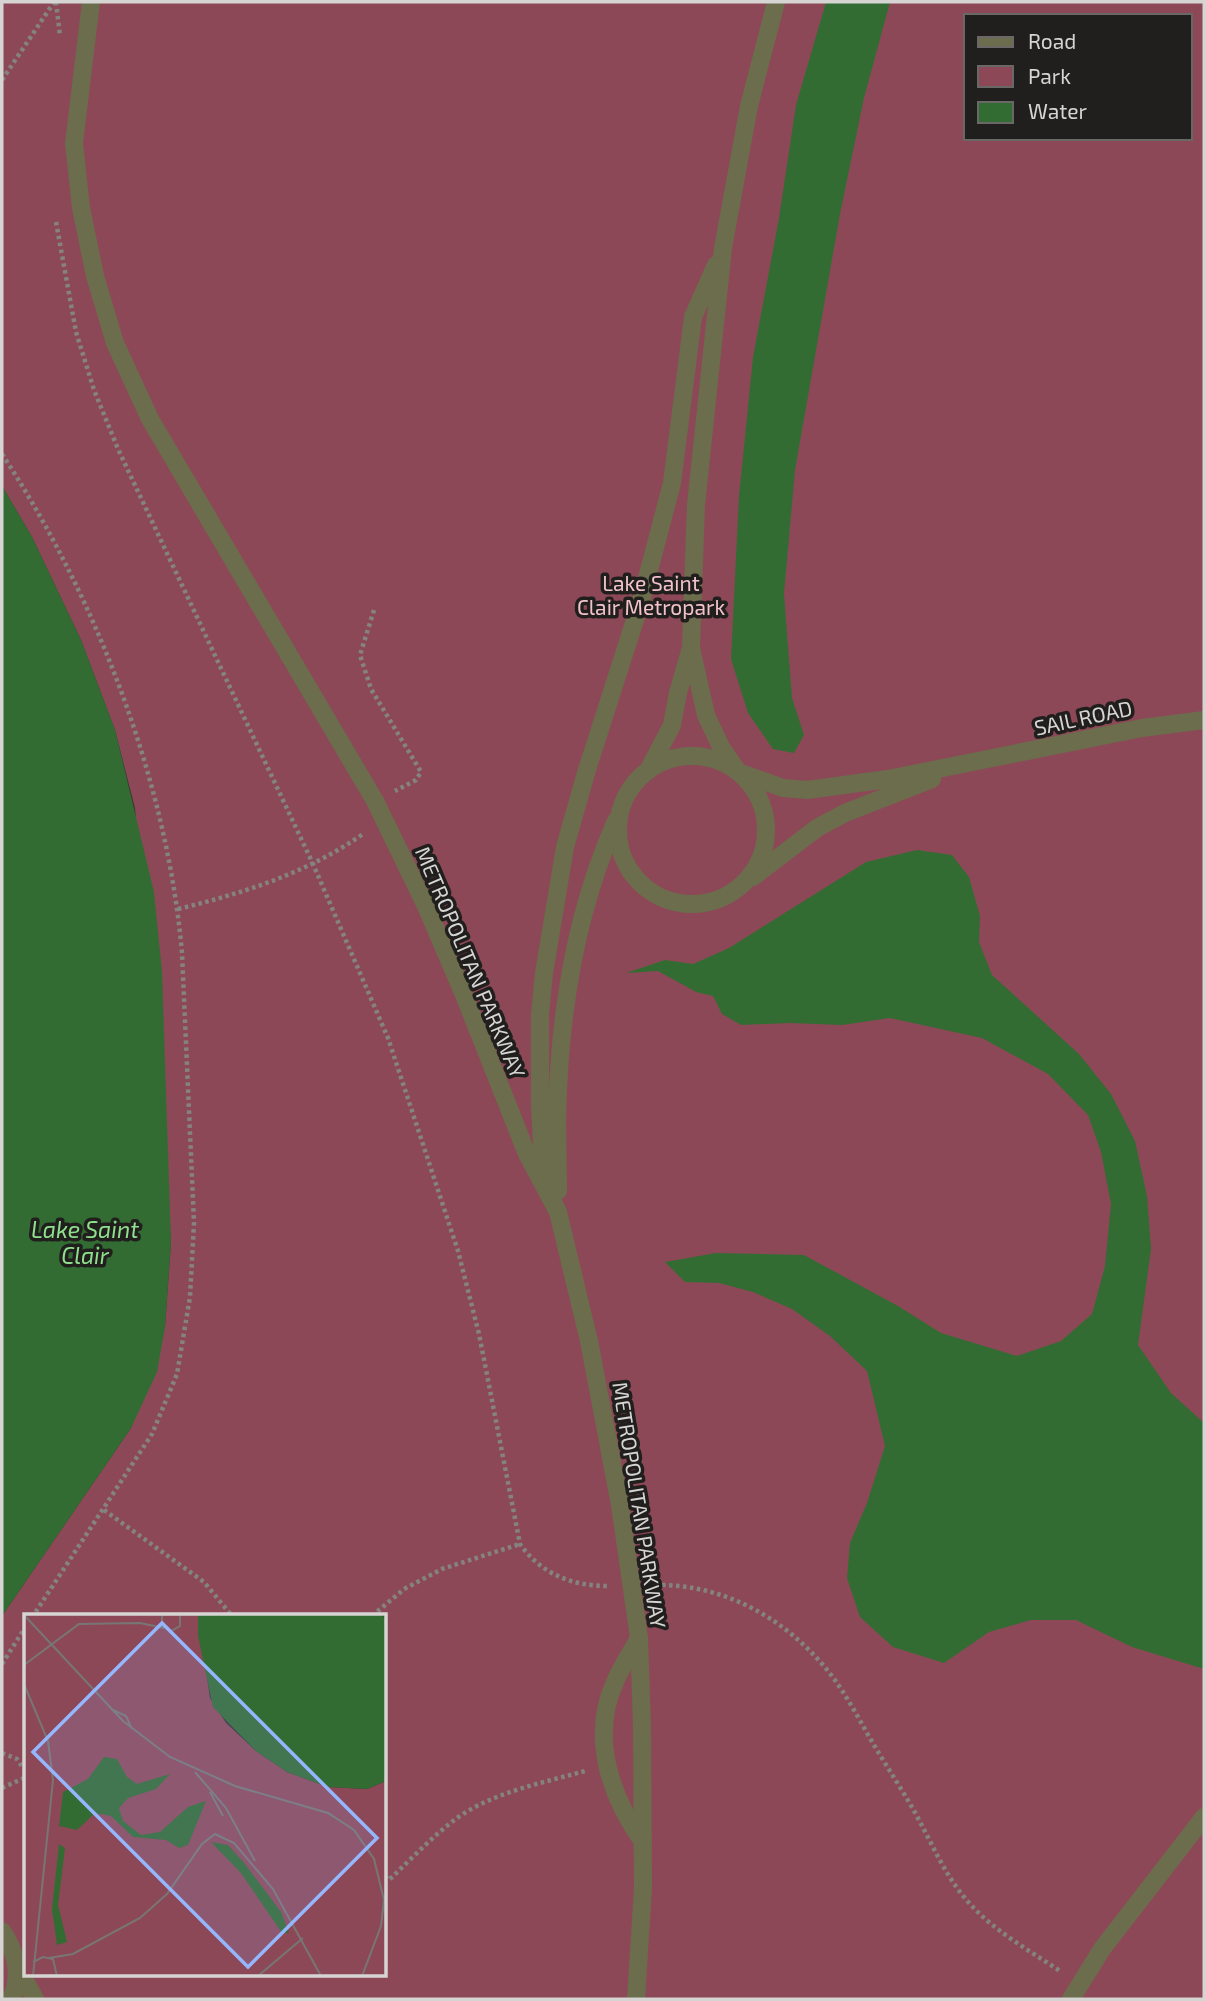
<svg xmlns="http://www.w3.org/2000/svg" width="1206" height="2001" font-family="'Exo 2',sans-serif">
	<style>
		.green { fill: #8d4857; fill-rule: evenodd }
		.water { fill: #336c33 }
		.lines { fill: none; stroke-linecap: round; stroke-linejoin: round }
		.path { stroke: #858380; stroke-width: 4.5; stroke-dasharray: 3.5 3.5; stroke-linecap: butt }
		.minor { stroke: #6c6d4c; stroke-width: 18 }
		.labels { text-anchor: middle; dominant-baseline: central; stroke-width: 7; stroke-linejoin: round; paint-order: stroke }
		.park-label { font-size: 21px; fill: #f3c3cb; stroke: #201f1d }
		.street-label { font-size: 21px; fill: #d6d5d3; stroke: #201f1d }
		.water-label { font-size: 23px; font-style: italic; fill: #8fdf8d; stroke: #201f1d }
		.inset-road { fill: none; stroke: #787674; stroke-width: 2 }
		.view { fill: #95b6fd; fill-opacity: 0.15; stroke: #95b6fd; stroke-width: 3.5 }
		.inset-edge { fill: none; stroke: #d6d5d3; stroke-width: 3.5 }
	</style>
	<rect width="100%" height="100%" fill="#3a3734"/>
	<path class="green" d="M2,2h1202v1997h-1202v-383l129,-188 34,-101 6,-85 -36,-434 -20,-78 -34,-90 -49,-103 -30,-51zM966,16h224v122h-224zM26,1616h359v359h-359z"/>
	<g class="water">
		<polygon points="826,2 890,2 864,98 840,214 795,470 784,594 792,698 804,735 794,753 773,749 748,713 731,659 739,496 753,357 779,218 796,105"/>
		<polygon points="2,486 32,537 81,640 115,730 154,892 162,972 171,1242 165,1327 157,1372 131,1428 2,1616"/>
		<polygon points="917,850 952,855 969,877 980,916 979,942 992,975 1079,1054 1111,1094 1135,1141 1147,1196 1151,1249 1138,1345 1171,1393 1204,1423 1204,1669 1132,1647 1076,1620 1031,1620 989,1632 944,1663 893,1647 860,1617 847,1578 850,1543 867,1503 885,1446 867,1371 830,1336 792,1309 753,1292 719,1283 685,1282 665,1262 716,1253 804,1255 898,1306 941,1333 1017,1356 1061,1341 1092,1314 1105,1266 1111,1204 1101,1152 1088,1115 1048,1074 982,1038 890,1018 842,1025 790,1023 741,1025 722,1014 713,996 696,992 658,971 626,973 665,960 693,964 729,948 866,862"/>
	</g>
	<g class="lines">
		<g class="path">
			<polyline points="56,2 60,36"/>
			<polyline points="2,80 54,2"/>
			<path d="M56,222l20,110 18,58 24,59 195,415 75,174 70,213 21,83 41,210c21,30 52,42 88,42"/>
			<path d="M2,454c94,143 165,327 180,499l12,270 -4,74 -13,77 -25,60 -119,182"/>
			<polyline points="374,610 360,655 371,689 421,772 416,780 395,791"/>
			<path d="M178,909c66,-16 129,-36 185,-75"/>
			<polyline points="104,1510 204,1582 232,1616"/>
			<path d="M655,1585c66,-1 125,30 168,80 21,24 35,53 51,80 13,22 27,43 39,64 17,30 29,61 51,88 25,31 63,52 96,74"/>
			<polyline points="372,1616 404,1589 442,1569 520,1544"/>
			<polyline points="2,1664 26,1626"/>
			<polyline points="2,1753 17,1759 26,1772"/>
			<polyline points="2,1788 26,1777"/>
			<path d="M385,1876l4,4c22,-21 44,-44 68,-62 37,-26 85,-35 128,-47"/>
		</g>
		<g class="minor">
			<polyline points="91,2 74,143 81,208 95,276 115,343 150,419 375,801 425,904 464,995 527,1154 558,1212 589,1341 620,1505 639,1638 642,1725 643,1888 636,1999"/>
			<polyline points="776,2 749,106 723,248 696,505 691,648 706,715 721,747 738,772 783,788 807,790 888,779 1142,728 1204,720"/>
			<circle cx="692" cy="830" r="74"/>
			<polyline points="648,771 672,725 678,693 690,651"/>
			<polyline points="753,877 817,828 845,813 932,779"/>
			<polyline points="548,1179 543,1159 540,1108 540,1014 544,973 565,847 586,773 641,601 672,483 693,317 716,265"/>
			<path d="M558,1191c0,-33 -2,-67 0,-101 4,-91 21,-186 58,-269"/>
			<path d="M639,1638c-8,15 -18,29 -24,44 -25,54 -5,114 28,160"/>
			<path d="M2,1931c14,20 20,45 9,68"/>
			<polyline points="17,1967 35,1999"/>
			<polyline points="1071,1999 1102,1949 1204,1817"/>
		</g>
	</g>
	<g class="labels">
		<g class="park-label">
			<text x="651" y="582">Lake Saint<tspan x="651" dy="24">Clair Metropark</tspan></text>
		</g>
		<g class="street-label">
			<text transform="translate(1083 717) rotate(-12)">SAIL ROAD</text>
			<text transform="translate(471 962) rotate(67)">METROPOLITAN PARKWAY</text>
			<text transform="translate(640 1505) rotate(81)">METROPOLITAN PARKWAY</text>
		</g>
		<g class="water-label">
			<text x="85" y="1229">Lake Saint<tspan x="85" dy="26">Clair</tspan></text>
		</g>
	</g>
	<g transform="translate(24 1614)">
		<rect width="362" height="362" fill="#3a3734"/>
		<path d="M0,0h174l12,84 16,25 30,28 31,21 41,15 39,2 19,-8v195h-362z" fill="#8d4857"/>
		<path d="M174,0h183l6,6 -1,161 -19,8 -39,-2 -41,-15 -31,-21 -43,-44 -15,-71zM80,143l13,2 10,18 10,7 33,-10 -14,15 -28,9 -9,10 4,13 18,14 19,-3 28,-25 18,-6 -18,44 -9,3 -13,-8 -33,-3 -22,-21 -9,-2 -9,1 -16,15 -18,-4 4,-34 25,-13zM187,228l17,3 17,19 36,48 8,21h-7l-41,-60zM35,230l6,4 -7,57 9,37 -10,3 -5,-36z" fill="#336c33"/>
		<path class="inset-road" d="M138,0v12l9,5 9,-5v-12M0,1l99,106 47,36 65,29 93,27 26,17 20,29 10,41 -3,26 -19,50M0,51l55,-41 61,-1 24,5M0,70l24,57 5,39 -20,196M87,95l15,7 6,13M171,158l31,36 29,53M186,178l13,24M25,344l24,-4 67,-36 27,-24 35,-50 13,-10 19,9 39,46 48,87M9,348l10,-5 10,2 4,17M234,362l45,-38"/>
		<path class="view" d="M138,9l215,215 -129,129 -215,-215z"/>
		<rect width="362" height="362" class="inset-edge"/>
	</g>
	<rect width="1206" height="2001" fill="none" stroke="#d6d5d3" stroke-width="7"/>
	<rect x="964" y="14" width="228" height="126" fill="#201f1d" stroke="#696866" stroke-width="2"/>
	<rect x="978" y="37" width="35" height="10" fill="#6c6d4c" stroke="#696866" stroke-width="2"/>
	<text x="1028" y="49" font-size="21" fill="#d6d5d3">Road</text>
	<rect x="978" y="66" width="35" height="21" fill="#8d4857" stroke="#696866" stroke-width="2"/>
	<text x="1028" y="84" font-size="21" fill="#d6d5d3">Park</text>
	<rect x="978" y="102" width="35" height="21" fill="#336c33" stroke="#696866" stroke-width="2"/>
	<text x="1028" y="119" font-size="21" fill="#d6d5d3">Water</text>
</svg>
